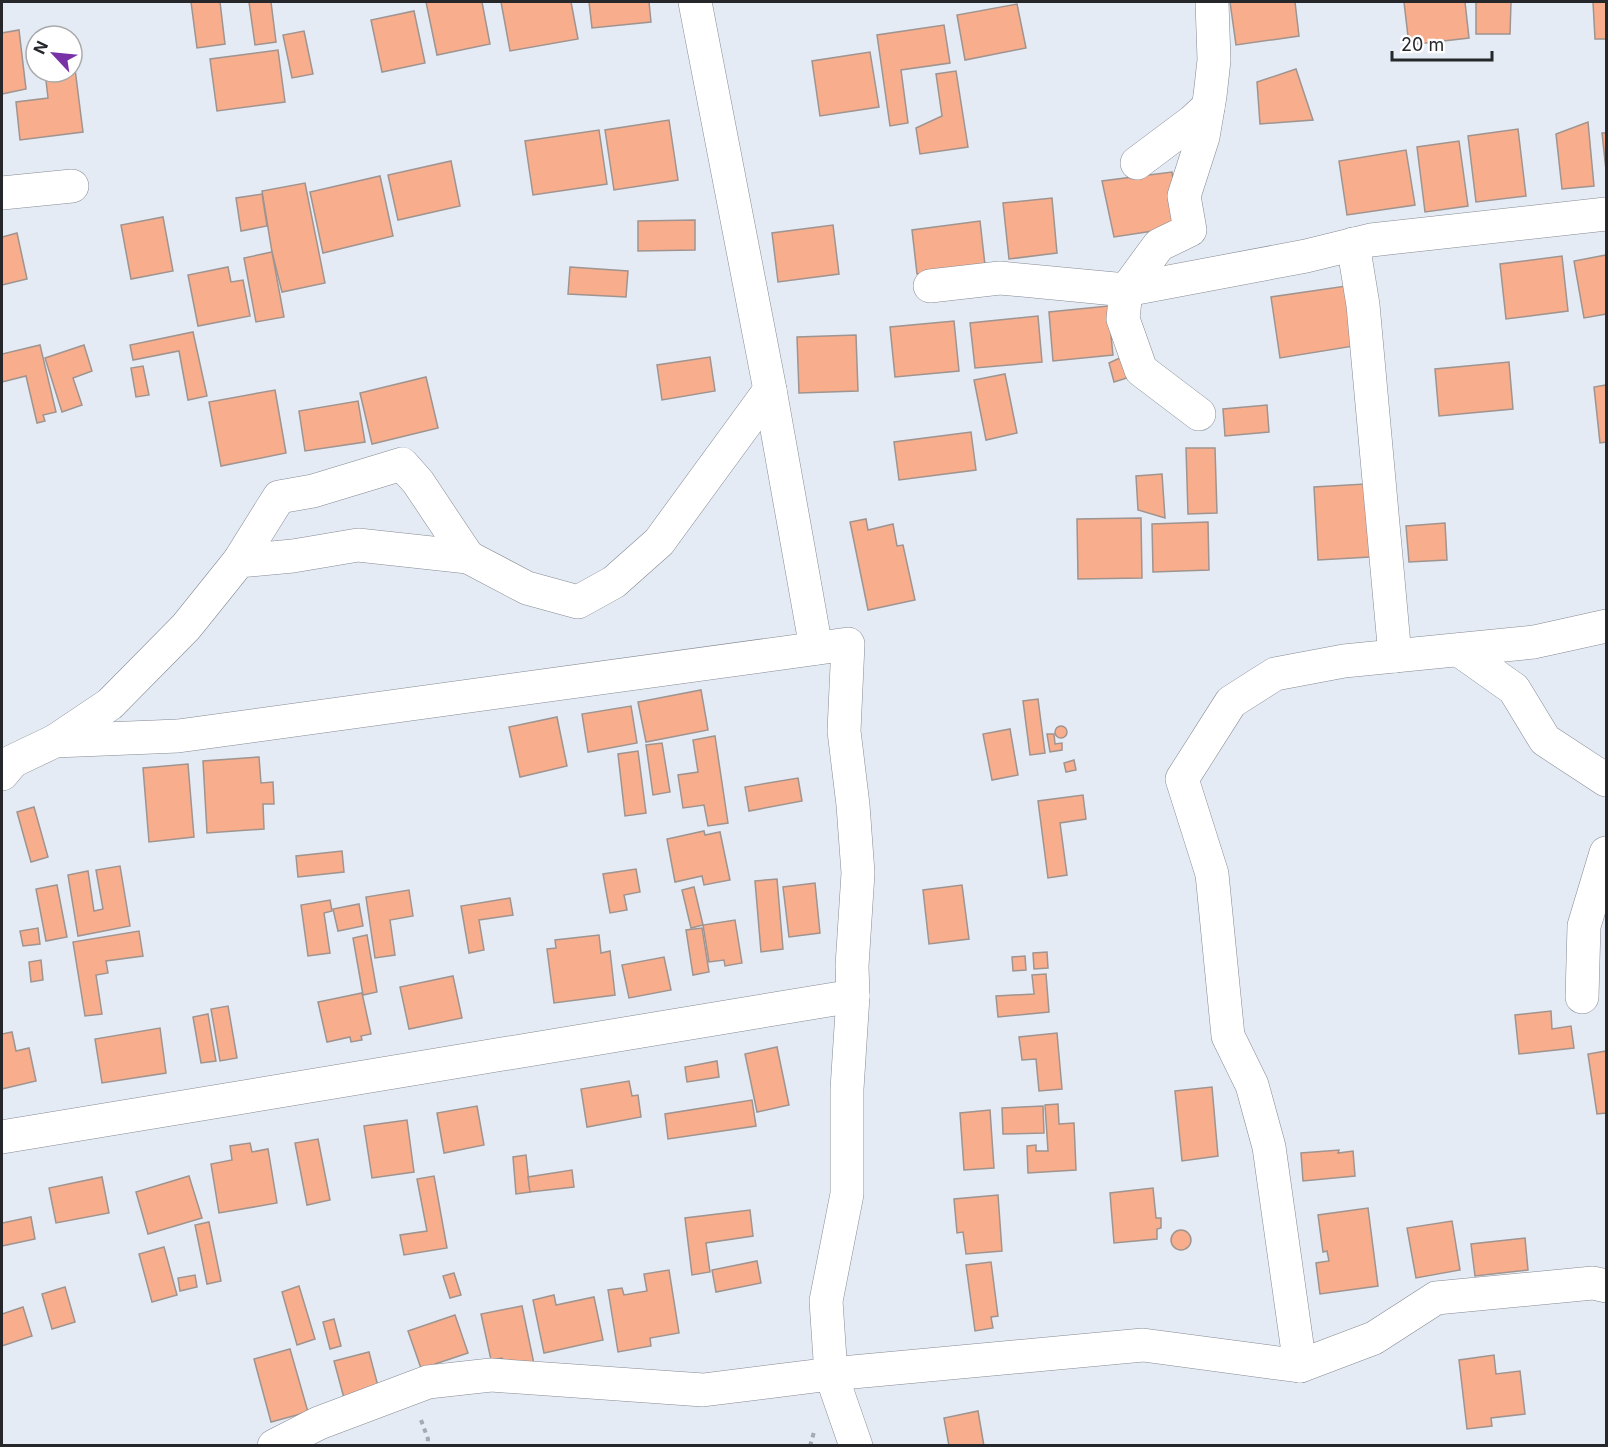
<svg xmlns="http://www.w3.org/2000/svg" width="1608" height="1447" font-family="Inter,sans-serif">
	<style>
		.building { fill: #f8ad8d; stroke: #9f948f; stroke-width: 1.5 }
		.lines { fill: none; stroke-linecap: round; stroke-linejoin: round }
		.street-casing { stroke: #858a93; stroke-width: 34 }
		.path { stroke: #a5aab2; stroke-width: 4; stroke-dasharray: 4.5 4.5; stroke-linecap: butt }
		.street { stroke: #fff; stroke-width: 33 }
	</style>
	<rect width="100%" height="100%" fill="#e5ebf5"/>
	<g class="building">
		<polygon points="191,2 220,2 225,44 197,48"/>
		<polygon points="249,2 271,2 276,42 255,45"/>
		<polygon points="426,2 482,2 490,44 437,55"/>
		<polygon points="501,2 571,2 578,39 510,51"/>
		<polygon points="589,2 649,2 651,22 592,28"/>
		<polygon points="1230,2 1295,2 1299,36 1236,45"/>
		<polygon points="1404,2 1465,2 1469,38 1409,45"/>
		<polygon points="1476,2 1511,2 1510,34 1476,34"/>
		<polygon points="1593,2 1606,2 1606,39 1595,39"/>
		<polygon points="1017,4 1026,48 965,60 957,15"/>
		<polygon points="414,11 425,63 382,72 371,20"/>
		<polygon points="944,25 950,63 901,70 908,123 890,126 877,35"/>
		<polygon points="19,30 26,89 2,94 2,33"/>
		<polygon points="304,31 313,74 292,78 283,35"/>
		<polygon points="278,50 285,102 217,111 210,59"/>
		<polygon points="870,52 879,107 820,116 812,61"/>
		<polygon points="72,61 74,61 83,132 20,140 16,102 48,98 45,72 72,72"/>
		<polygon points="1296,69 1313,120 1260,124 1257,82"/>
		<polygon points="956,71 968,147 920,154 916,128 942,116 936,74"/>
		<polygon points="669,120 678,180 614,190 605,130"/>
		<polygon points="1588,122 1594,186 1562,189 1556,134"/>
		<polygon points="1518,129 1526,196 1476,202 1468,136"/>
		<polygon points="599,130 607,184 533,195 525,141"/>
		<polygon points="1602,133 1606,133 1606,170"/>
		<polygon points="1459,141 1468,206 1425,212 1417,147"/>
		<polygon points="1406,150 1415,205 1347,215 1339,161"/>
		<polygon points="451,161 460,206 398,220 388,175"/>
		<polygon points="1172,172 1179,227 1114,237 1102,181"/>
		<polygon points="380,176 393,236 323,253 310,192"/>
		<polygon points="305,183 325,283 282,292 272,252 262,191"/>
		<polygon points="262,194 267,226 241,231 236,198"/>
		<polygon points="1052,198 1057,253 1009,259 1003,203"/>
		<polygon points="163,217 173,271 131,279 121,225"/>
		<polygon points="695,220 695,250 638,251 638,221"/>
		<polygon points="980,221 985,265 917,274 912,230"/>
		<polygon points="833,225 839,274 778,282 772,233"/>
		<polygon points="17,233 27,279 2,285 2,237"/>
		<polygon points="272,252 284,317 256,322 244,258"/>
		<polygon points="1606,255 1606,314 1584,318 1574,261"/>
		<polygon points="1562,256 1568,311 1506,319 1500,264"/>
		<polygon points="228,267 231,282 243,280 250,316 198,326 188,275"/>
		<polygon points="570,267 628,271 626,297 568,294"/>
		<polygon points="1346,286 1354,346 1280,358 1271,297"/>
		<polygon points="1108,306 1113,355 1053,361 1049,312"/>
		<polygon points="1038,316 1042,362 975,368 970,323"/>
		<polygon points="954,321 959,371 895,377 890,327"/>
		<polygon points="193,332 207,396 188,400 179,351 133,360 130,345"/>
		<polygon points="856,335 858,391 799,393 797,337"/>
		<polygon points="40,345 56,412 43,415 45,421 37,423 26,376 2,382 2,354"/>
		<polygon points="84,345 92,371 73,378 82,405 62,412 45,358"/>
		<polygon points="1126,355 1130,377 1114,382 1109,363"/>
		<polygon points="710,357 715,391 662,400 657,365"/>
		<polygon points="1509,362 1513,409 1439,416 1435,369"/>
		<polygon points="143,366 149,395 136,397 131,368"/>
		<polygon points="1005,374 1017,433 986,440 974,380"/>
		<polygon points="426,377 438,428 372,444 360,393"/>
		<polygon points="1606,385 1606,442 1600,443 1594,387"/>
		<polygon points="275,390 286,453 221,466 209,402"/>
		<polygon points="358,401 365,442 305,451 299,411"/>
		<polygon points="1267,405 1269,432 1225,436 1223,409"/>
		<polygon points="971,432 976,470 899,480 894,442"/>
		<polygon points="1186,448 1215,448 1217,513 1188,514"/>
		<polygon points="1162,474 1165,518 1138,510 1136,476"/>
		<polygon points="1365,484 1370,557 1318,560 1314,487"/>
		<polygon points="1141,518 1142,578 1078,579 1077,519"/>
		<polygon points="866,519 868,530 893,524 897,546 903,545 915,600 868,610 850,522"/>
		<polygon points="1208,522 1209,570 1153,572 1152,524"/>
		<polygon points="1445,523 1447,560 1409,562 1406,526"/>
		<polygon points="701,690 708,730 646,742 638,702"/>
		<polygon points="1038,699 1045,753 1030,755 1023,701"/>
		<polygon points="631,706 637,743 588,752 582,714"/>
		<polygon points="557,717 567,766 520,777 509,727"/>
		<circle cx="1061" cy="732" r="6"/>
		<polygon points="1010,729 1018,775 992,780 983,734"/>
		<polygon points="1047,734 1054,734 1055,744 1062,743 1062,750 1050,752"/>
		<polygon points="715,736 728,823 708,826 704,805 683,808 678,775 698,772 693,740"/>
		<polygon points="662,743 670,792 653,795 646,745"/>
		<polygon points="638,751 646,813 625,816 618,754"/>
		<polygon points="259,757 261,783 273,782 274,804 263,804 264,829 207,833 203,761"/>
		<polygon points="1074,760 1076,770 1066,772 1064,763"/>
		<polygon points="188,764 194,837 149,842 143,768"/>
		<polygon points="798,778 802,801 749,811 745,787"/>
		<polygon points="1083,795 1086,819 1060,823 1067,875 1048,878 1038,801"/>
		<polygon points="34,807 48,857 31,862 17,812"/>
		<polygon points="704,831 705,835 720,832 730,880 704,885 702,876 675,882 667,839"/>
		<polygon points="342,851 344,872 298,877 296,856"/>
		<polygon points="120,866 130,926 78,936 68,875 88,871 94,911 103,909 96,870"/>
		<polygon points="636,869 640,892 624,895 627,910 610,913 603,874"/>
		<polygon points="777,879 783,949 761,952 755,881"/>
		<polygon points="815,883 820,933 789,937 783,887"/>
		<polygon points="57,885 67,937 46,941 36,889"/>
		<polygon points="962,885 969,939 929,944 923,890"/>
		<polygon points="694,887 703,925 691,928 682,890"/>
		<polygon points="409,890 413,916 390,920 395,955 375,958 366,897"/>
		<polygon points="510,898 513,915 479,920 484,950 469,953 461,906"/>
		<polygon points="330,900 332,911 324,913 330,953 308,956 301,905"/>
		<polygon points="359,904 363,926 338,931 333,909"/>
		<polygon points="735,920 742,963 725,966 724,960 709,962 703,925"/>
		<polygon points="38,928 40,944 23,946 20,931"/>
		<polygon points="702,928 709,972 693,975 686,930"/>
		<polygon points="139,931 143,956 106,961 108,973 96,975 102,1014 85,1016 73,942"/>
		<polygon points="367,935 377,992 363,995 353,938"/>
		<polygon points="599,935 601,953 610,951 615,995 554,1003 547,949 556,948 555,940"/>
		<polygon points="1047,952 1048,968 1034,969 1033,953"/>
		<polygon points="1025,956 1026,970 1013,971 1012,957"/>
		<polygon points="664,957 671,990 629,998 622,965"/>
		<polygon points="41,960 43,980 31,982 29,962"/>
		<polygon points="1046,974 1049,1012 998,1017 996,996 1034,994 1032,975"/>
		<polygon points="453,976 462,1018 409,1029 400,987"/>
		<polygon points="362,993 371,1034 361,1036 362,1040 351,1042 350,1037 327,1042 318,1002"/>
		<polygon points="228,1006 237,1058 220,1061 211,1009"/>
		<polygon points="1551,1011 1552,1029 1571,1026 1574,1048 1519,1054 1515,1015"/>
		<polygon points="208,1014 216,1061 201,1063 193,1017"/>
		<polygon points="160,1028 166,1073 102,1083 95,1039"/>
		<polygon points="12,1032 16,1051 29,1048 36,1081 2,1089 2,1034"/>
		<polygon points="1057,1033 1062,1089 1039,1091 1036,1059 1022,1060 1019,1037"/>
		<polygon points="777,1047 789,1105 757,1112 745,1054"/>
		<polygon points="1606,1051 1606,1113 1597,1114 1588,1054"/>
		<polygon points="717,1061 719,1077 687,1082 685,1067"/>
		<polygon points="629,1081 632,1096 638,1095 641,1117 587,1127 581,1089"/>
		<polygon points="1212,1087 1218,1156 1182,1161 1175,1091"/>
		<polygon points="752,1100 756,1126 668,1139 665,1114"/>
		<polygon points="1058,1104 1059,1124 1074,1123 1076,1170 1028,1173 1027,1146 1036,1145 1036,1151 1048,1151 1045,1105"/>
		<polygon points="477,1106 484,1145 444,1153 437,1113"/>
		<polygon points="1043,1106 1044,1133 1003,1134 1002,1108"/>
		<polygon points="990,1110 994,1168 964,1170 960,1113"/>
		<polygon points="407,1120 414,1172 372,1178 364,1126"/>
		<polygon points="318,1139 330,1200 307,1205 295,1143"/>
		<polygon points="250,1143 252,1152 268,1149 277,1203 219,1213 211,1164 232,1160 230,1146"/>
		<polygon points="1339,1150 1338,1153 1353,1151 1355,1176 1303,1181 1301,1153"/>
		<polygon points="526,1155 530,1192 516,1194 513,1157"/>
		<polygon points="572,1170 574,1187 530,1192 528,1177"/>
		<polygon points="189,1176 202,1218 148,1234 136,1192"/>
		<polygon points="434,1176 447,1248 404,1255 400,1235 427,1231 417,1179"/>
		<polygon points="102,1177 109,1213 56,1223 49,1188"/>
		<polygon points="1153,1188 1156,1218 1161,1218 1161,1228 1157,1229 1157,1239 1114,1243 1110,1193"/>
		<polygon points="998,1195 1002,1251 966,1254 963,1232 957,1233 954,1199"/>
		<polygon points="1368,1208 1378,1286 1320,1294 1316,1263 1329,1261 1327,1251 1323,1252 1318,1215"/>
		<polygon points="750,1210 753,1236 706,1243 710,1272 692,1275 685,1218"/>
		<polygon points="31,1217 35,1239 2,1246 2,1223"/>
		<polygon points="1452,1221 1460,1270 1416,1278 1407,1228"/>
		<polygon points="209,1222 221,1281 207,1284 195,1225"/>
		<circle cx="1181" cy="1240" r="10"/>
		<polygon points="1525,1238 1528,1270 1475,1276 1471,1244"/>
		<polygon points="164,1247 177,1295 152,1302 139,1254"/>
		<polygon points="757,1261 761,1283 716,1292 712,1270"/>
		<polygon points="991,1262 998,1316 991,1317 993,1328 975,1331 966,1265"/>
		<polygon points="669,1270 679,1333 650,1338 651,1346 618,1352 608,1290 622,1288 624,1295 647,1291 644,1274"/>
		<polygon points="454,1273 461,1295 450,1298 443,1276"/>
		<polygon points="195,1275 197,1287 180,1291 178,1278"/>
		<polygon points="299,1286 315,1339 297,1345 282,1292"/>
		<polygon points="65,1287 75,1322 52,1329 42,1294"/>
		<polygon points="554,1295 556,1305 594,1297 603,1340 544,1353 533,1300"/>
		<polygon points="522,1306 534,1364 505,1370 502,1358 491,1360 481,1314"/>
		<polygon points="23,1307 32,1336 2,1346 2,1314"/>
		<polygon points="455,1315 468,1353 435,1364 437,1370 423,1374 408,1331"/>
		<polygon points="334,1319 341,1346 330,1349 323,1322"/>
		<polygon points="290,1349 308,1412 271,1422 254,1359"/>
		<polygon points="369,1352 379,1390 344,1398 334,1361"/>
		<polygon points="1494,1355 1496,1374 1520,1371 1525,1414 1491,1418 1492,1426 1467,1429 1459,1360"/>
		<polygon points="978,1411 984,1446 949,1446 944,1418"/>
	</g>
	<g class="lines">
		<g class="street-casing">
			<g id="street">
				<polyline points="695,2 770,390 816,648"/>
				<polyline points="1137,163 1193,121 1208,107"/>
				<polyline points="2,193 72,186"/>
				<polyline points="1353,244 1363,305 1395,656"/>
				<polyline points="930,286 1000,278 1126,290 1306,256 1371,240 1606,214"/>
				<polyline points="1199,414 1141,370 1123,319 1126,290 1159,245 1190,230 1184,196 1203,137 1210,96 1214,60 1212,2"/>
				<polyline points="239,561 279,497 313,491 402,464 418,482 468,557"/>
				<polyline points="1459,650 1514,689 1545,740 1606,780"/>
				<polyline points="55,741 110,704 186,627 239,561 293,556 358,545 468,557 527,588 578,602 614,582 659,542 770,390"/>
				<polyline points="2,774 13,761 55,741 178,736 848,644 844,731 853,805 858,873 852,966 853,996 847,1089 847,1194 826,1301 831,1374 856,1446"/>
				<polyline points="1582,997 1584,926 1606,853"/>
				<polyline points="2,1137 853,996"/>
				<polyline points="1300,1366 1269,1147 1252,1085 1228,1036 1212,874 1182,779 1231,702 1275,674 1344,661 1534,642 1606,626"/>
				<polyline points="274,1446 319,1423 428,1382 491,1375 703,1390 831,1374 1143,1345 1300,1366 1374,1338 1436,1298 1593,1283 1606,1286"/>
			</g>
		</g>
		<g class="path">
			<polyline points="421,1420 428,1439 427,1446"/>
			<polyline points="810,1446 814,1432"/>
		</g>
		<use href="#street" class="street"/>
	</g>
	<rect width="1608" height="1447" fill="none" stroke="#25272b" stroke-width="6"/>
	<g transform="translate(54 54) rotate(296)"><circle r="28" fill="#ffffff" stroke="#a8a9aa" stroke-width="1.5"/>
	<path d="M0-4.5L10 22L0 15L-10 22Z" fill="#7832a6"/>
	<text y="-9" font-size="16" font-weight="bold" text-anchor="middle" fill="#25272b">N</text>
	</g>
	<path d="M1392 51v9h100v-9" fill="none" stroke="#25272b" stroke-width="3"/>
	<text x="1401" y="51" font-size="18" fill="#25272b" stroke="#ffffff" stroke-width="4.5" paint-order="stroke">20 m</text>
</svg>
